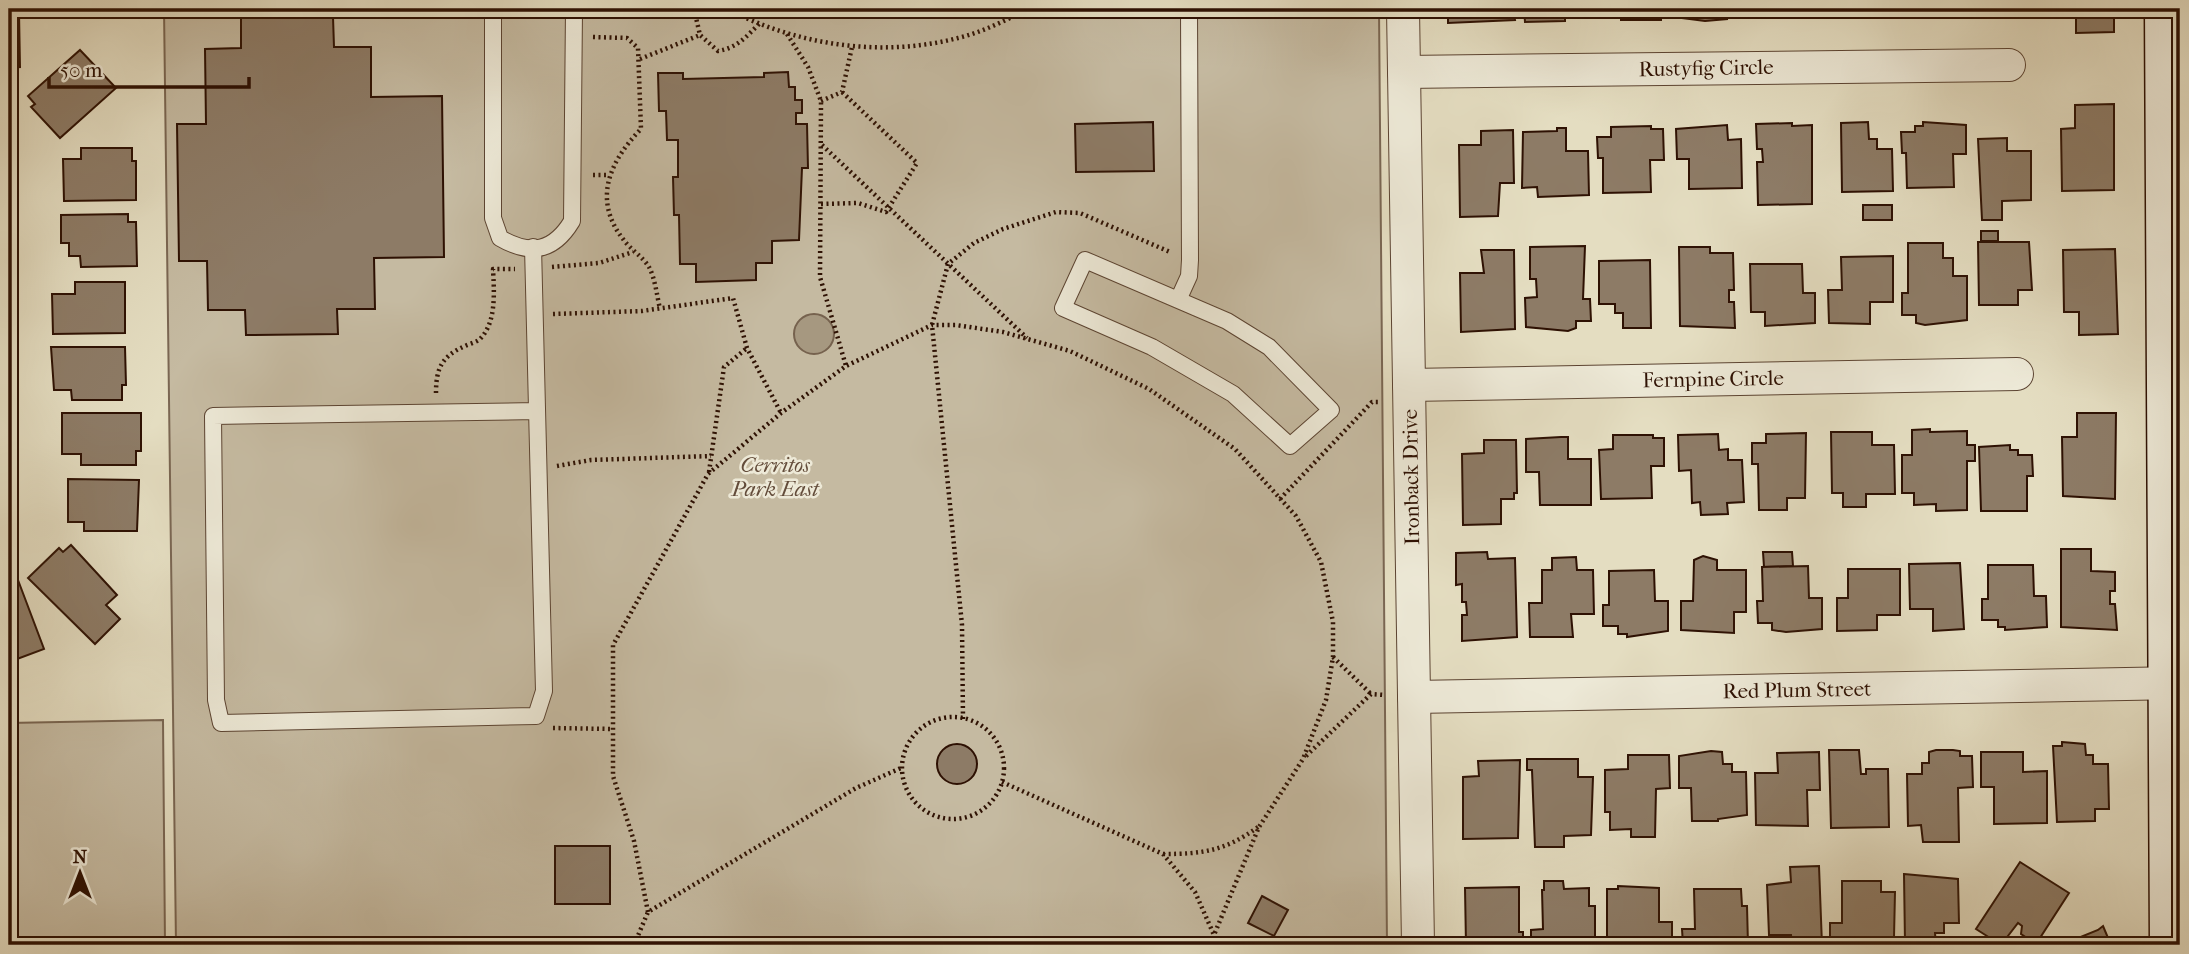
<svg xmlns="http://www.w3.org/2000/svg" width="2189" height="954" font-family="'IM FELL French Canon',serif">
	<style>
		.green { fill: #c5baa1; stroke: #7a6652; stroke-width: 2 }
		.water { fill: #a69880; stroke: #76624e; stroke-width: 2 }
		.building { fill: #8d7b66; stroke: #2e1103; stroke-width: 2 }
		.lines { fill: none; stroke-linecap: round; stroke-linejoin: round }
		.lane-casing { stroke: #5c4432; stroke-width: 18 }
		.street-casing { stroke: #5c4432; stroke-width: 34 }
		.secondary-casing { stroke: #2e1103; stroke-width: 41 }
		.path { stroke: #2e1103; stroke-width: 4.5; stroke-dasharray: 2 3.5; stroke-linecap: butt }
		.lane { stroke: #ede9d7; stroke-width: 16 }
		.street { stroke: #ede9d7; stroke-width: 32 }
		.secondary { stroke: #ede9d7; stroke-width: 38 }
		.labels { text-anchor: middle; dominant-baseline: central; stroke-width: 5; stroke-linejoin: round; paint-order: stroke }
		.street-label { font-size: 21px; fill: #2e1103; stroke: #ede9d7 }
		.park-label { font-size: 21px; font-style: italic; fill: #634c3a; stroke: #ede9d7 }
	</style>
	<rect width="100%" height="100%" fill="#e4ddc1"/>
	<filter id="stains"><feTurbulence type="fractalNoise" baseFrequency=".00286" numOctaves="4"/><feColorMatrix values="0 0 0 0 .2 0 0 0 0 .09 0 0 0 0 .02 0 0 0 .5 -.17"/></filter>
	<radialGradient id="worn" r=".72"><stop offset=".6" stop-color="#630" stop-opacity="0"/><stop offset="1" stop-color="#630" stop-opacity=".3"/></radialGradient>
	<g class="green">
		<polygon points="164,9 1379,9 1387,945 176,945"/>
		<polygon points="163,720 165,945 9,945 9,723"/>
	</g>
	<circle class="water" cx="814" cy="334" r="20"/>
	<g class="building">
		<polygon points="9,9 17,9 19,12 20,67 9,68 9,88"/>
		<polygon points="1448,9 1513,9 1515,20 1448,23"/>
		<polygon points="1524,9 1565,9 1565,21 1525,22"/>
		<rect x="1621" y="9" width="40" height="11"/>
		<polygon points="1675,9 1740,9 1740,10 1726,11 1727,19 1705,21 1675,17"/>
		<polygon points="1773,9 1812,9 1812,17 1773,18"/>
		<polygon points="1827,9 1879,9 1879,16 1838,16 1827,15"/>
		<polygon points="1923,9 1965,9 1965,12 1923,15"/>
		<polygon points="2062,9 2114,9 2114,32 2076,33 2076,9"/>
		<polygon points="333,17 334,47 371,47 371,97 442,96 444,257 374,258 375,309 337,309 338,334 246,335 245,310 208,310 207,261 179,261 177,124 206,124 205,49 241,48 241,18"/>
		<polygon points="80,50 116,88 60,138 31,107 35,104 28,96"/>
		<polygon points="788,72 789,87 795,87 795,100 802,100 802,113 796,113 796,124 807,124 808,168 802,168 799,240 772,241 772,263 756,263 756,280 696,282 696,264 680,264 679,215 674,215 673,177 678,177 678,140 667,140 666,111 659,111 658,73 683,73 683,79 764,77 764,73"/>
		<polygon points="2114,104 2114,190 2062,191 2061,129 2075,128 2075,105"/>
		<polygon points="1153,122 1154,171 1076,172 1075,124"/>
		<polygon points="1868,122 1869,139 1877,139 1877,149 1892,149 1893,191 1842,192 1841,123"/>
		<polygon points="1923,122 1966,125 1966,154 1953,154 1954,187 1907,188 1906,153 1902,153 1901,132 1915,132 1915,126 1923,126"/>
		<polygon points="1792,123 1792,126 1812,125 1812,204 1758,205 1757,162 1763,162 1762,149 1757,149 1756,124"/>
		<polygon points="1727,125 1728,140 1741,139 1742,188 1689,189 1689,159 1677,159 1676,129"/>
		<polygon points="1651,126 1651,129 1663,129 1664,160 1650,160 1651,192 1603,193 1603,158 1598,158 1597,137 1611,137 1611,127"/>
		<polygon points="1557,128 1566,128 1566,151 1588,151 1589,195 1538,197 1537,187 1522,188 1523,132 1557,131"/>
		<polygon points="1513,130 1514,183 1500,183 1498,216 1460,217 1459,145 1481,145 1481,131"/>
		<polygon points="2007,138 2007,151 2031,151 2031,200 2002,201 2002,220 1982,220 1978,139"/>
		<polygon points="81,148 132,148 132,161 136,161 136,200 64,201 63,159 81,159"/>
		<rect x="1863" y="205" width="29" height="15"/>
		<polygon points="128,214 128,222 136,222 137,266 81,267 80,256 69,256 69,243 61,243 61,215"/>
		<rect x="1981" y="231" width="17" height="10"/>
		<polygon points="1978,242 2029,242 2032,290 2018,290 2018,305 1979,305"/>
		<polygon points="1908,243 1943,243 1943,258 1953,258 1953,276 1967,276 1967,320 1925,325 1916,323 1916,315 1902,315 1902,293 1908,293"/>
		<polygon points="1585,246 1583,299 1590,299 1591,321 1576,321 1576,328 1568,331 1526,327 1525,298 1537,297 1536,279 1530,279 1530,247"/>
		<polygon points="1679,247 1710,247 1710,253 1733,253 1734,290 1729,290 1729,302 1734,302 1735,328 1680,326"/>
		<polygon points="2115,249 2118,334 2079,335 2079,312 2064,312 2063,250"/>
		<polygon points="1481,250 1514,250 1515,329 1461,332 1460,273 1484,273"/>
		<polygon points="1893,256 1893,302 1870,302 1870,324 1829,323 1828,290 1842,290 1841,257"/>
		<polygon points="1650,260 1651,328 1623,328 1623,313 1615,313 1615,304 1599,304 1599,261"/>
		<polygon points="1750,264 1802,264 1803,293 1815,293 1815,323 1765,326 1765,312 1751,312"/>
		<polygon points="75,282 125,282 125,333 53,334 52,294 75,294"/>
		<polygon points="51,347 125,347 126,385 122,385 122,400 72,400 71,390 54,390"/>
		<polygon points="62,413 141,413 141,451 136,451 136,465 81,465 81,454 62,454"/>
		<polygon points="2077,413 2116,413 2115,499 2063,496 2062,437 2077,437"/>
		<polygon points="1930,429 1930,432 1967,431 1967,445 1975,445 1975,461 1967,461 1967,510 1936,511 1936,504 1914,505 1914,493 1902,493 1902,455 1912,455 1912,430"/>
		<polygon points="1831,432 1872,432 1872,445 1894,445 1895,494 1866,494 1866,507 1843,507 1843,493 1832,493"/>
		<polygon points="1806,433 1805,498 1787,498 1787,510 1759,510 1758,464 1752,464 1752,443 1766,443 1766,434"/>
		<polygon points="1718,434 1719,450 1728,449 1728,460 1742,460 1744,502 1727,503 1728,514 1701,515 1700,502 1692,503 1691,470 1679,471 1678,435"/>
		<polygon points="1613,435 1653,435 1653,438 1664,438 1664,466 1651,466 1652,498 1601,499 1599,450 1613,449"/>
		<polygon points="1561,437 1568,437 1568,459 1591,459 1591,505 1540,505 1539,472 1526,472 1526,439"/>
		<polygon points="1484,440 1516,440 1517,493 1514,493 1514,499 1501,499 1501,524 1463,525 1462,454 1484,453"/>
		<polygon points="2010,445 2010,450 2018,450 2018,455 2032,455 2033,476 2027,476 2027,511 1981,511 1979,447"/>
		<polygon points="68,479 139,480 137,531 84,531 84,522 68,522"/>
		<polygon points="71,545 117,595 106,605 120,619 95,644 28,578 59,548 63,552"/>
		<polygon points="2061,549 2091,549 2091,571 2115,572 2115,591 2110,591 2110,604 2115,604 2117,630 2061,627"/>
		<polygon points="1487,552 1488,559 1515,558 1517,637 1462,641 1462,615 1467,615 1466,602 1462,602 1462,584 1456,585 1456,553"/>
		<polygon points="1763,552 1792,552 1793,566 1764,567"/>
		<polygon points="1703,556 1717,560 1717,570 1746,570 1746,612 1734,612 1734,633 1681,630 1681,601 1693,601 1694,560"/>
		<polygon points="1576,557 1577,570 1593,570 1594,614 1571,614 1573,637 1530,637 1529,603 1542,603 1542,570 1552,570 1552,558"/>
		<polygon points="1960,563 1964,629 1933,631 1933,609 1910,609 1909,564"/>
		<polygon points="1988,565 2033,565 2034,596 2046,596 2047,627 2005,630 2005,627 1998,627 1998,620 1982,620 1982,599 1988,599"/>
		<polygon points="1808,566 1809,598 1822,598 1822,629 1786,632 1772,630 1772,623 1758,623 1757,601 1763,601 1762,567"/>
		<polygon points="1848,569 1900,569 1900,615 1877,615 1877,630 1837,631 1837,598 1848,598"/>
		<polygon points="1654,570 1655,601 1668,601 1668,631 1627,637 1627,634 1618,634 1618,626 1603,626 1603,605 1609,605 1609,571"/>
		<polygon points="18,580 44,649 9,662 9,583"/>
		<polygon points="2062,742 2085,744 2086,755 2093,755 2093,764 2108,764 2109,809 2095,809 2095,821 2057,822 2053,746 2062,746"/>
		<circle cx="957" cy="764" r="20"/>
		<polygon points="1829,750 1859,750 1861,774 1866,774 1866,769 1888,769 1889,827 1831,828"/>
		<polygon points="1936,750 1953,750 1960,751 1960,756 1972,756 1973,787 1958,788 1959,842 1923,842 1921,825 1908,826 1907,774 1922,774 1922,763 1929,763 1929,752"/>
		<polygon points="1711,751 1722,752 1723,764 1732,764 1732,772 1746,772 1747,815 1718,819 1718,821 1692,821 1691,788 1679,788 1679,756"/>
		<polygon points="1819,752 1820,790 1807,790 1808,826 1756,825 1755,773 1778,773 1777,753"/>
		<polygon points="1981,752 2023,752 2023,772 2047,771 2047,823 1994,824 1994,787 1981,787"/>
		<polygon points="1628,755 1669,755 1670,788 1656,789 1655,837 1631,837 1631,829 1610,830 1610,812 1605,812 1605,770 1628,769"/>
		<polygon points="1527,759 1578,759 1578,777 1593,777 1591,835 1564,836 1564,847 1535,847 1532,770 1527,770"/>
		<polygon points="1520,760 1518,838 1463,839 1463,777 1479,776 1478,761"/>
		<rect x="555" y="846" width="55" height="58"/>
		<polygon points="2020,862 2069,893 2036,944 2021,934 2022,926 2018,923 2001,945 1976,929"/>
		<polygon points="1819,866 1822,945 1792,945 1791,935 1769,935 1767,885 1791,882 1790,867"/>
		<polygon points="1904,874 1958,879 1959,923 1944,923 1944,933 1935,933 1936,945 1905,943"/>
		<polygon points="1544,881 1563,881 1564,889 1589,888 1589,906 1595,906 1595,945 1531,945 1531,930 1543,929 1542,890 1544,890"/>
		<polygon points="1842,881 1881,881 1881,892 1895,892 1894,937 1881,937 1881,945 1830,945 1830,923 1842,923"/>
		<polygon points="1618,886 1659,888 1659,922 1672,922 1672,945 1631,945 1631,939 1607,940 1607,889 1618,889"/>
		<polygon points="1519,887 1519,932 1523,932 1523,945 1466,945 1465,888"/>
		<polygon points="1694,889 1741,889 1742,906 1747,906 1748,945 1683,945 1682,929 1695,929"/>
		<polygon points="1262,896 1288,910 1274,936 1248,923"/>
		<polygon points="2103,926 2111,945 2061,945 2098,930"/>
	</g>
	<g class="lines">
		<g class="lane-casing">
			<g id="lane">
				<path d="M493,9v209l7,20c31,18 54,13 72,-17l2,-212"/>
				<polyline points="533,247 544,691 536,716 221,723 216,700 213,416 537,411"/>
				<polygon points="1085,260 1227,321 1269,347 1331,410 1290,446 1233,394 1152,347 1063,308"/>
				<polyline points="1179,298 1189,276 1190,260 1189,9"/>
			</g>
		</g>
		<g class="street-casing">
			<g id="street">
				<polyline points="1403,9 1418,945"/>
				<polyline points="1404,72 2009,65"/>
				<polyline points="1409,385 2017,374"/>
				<polyline points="1414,697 2180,683"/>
			</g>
		</g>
		<g class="secondary-casing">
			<polyline id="secondary" points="2164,9 2169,945"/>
		</g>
		<g class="path">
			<path d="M694,9l6,26 18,16c19,-3 29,-15 42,-28"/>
			<path d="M727,9c70,36 154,49 231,29 25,-6 48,-18 70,-29"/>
			<polyline points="787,34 808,67 821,101 820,277 846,366"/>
			<path d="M593,37l34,1 11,10 3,81c-31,32 -49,70 -18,110 7,10 20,18 26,28 6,11 8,29 11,42"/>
			<polyline points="640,59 700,35"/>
			<polyline points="821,101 842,92 852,47"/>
			<polyline points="822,145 1027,338"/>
			<polyline points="593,175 609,175"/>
			<polyline points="821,204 858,203 886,212 917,163 842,92"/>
			<polyline points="552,267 599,263 633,252"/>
			<polyline points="553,314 642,311 733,298 747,348 781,413"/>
			<path d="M436,393c0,-25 6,-37 29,-47 4,-2 12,-4 15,-7 17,-17 14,-49 13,-70h22"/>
			<polyline points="557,466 591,460 711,456"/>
			<polyline points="709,472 724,367 747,348"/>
			<polyline points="1280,499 1372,402 1381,402"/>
			<polyline points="1333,657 1371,694"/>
			<circle cx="953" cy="768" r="51"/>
			<polyline points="963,719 962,625 932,325 948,264 974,243 1003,229 1056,212 1080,213 1170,252"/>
			<polyline points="553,728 612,729"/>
			<polyline points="1306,756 1371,694 1385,695"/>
			<polyline points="1002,782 1163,854 1195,892 1214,935"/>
			<path d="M1163,854c40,0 62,-3 95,-27"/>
			<polyline points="648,912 634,841 613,776 613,645 708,474 781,413 846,366 932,325 956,325 1003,332 1070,351 1149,389 1235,449 1296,516 1321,562 1333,622 1333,657 1326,700 1303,759 1259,827 1214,935 1216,945"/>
			<polyline points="634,945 648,912 856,788 901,768"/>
		</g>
		<use href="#lane" class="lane"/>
		<use href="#street" class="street"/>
		<use href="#secondary" class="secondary"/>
	</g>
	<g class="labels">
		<g class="street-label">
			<text transform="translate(1706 68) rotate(-1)">Rustyfig Circle</text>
			<text transform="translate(1713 379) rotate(-1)">Fernpine Circle</text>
			<text transform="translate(1411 477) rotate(-91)">Ironback Drive</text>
			<text transform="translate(1797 690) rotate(-1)">Red Plum Street</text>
		</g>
		<g class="park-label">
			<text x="775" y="465">Cerritos<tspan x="775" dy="24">Park East</tspan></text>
		</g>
	</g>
	<rect width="2189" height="954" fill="none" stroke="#e4ddc1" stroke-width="35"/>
	<rect x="10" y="10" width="2168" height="933" fill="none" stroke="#2e1103" stroke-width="3.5"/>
	<rect x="18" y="18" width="2154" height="919" fill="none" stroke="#2e1103" stroke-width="2"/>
	<g transform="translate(80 873)" stroke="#ede9d7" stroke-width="5" paint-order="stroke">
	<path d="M0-5L12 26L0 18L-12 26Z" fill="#2e1103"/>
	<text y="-10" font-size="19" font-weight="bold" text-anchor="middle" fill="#2e1103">N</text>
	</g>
	<path d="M49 77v10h200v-10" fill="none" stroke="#2e1103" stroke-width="3.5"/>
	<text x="60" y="77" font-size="21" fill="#2e1103" stroke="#ede9d7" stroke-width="5" paint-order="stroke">50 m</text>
	<rect width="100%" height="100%" filter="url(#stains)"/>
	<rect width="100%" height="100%" fill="url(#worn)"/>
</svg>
